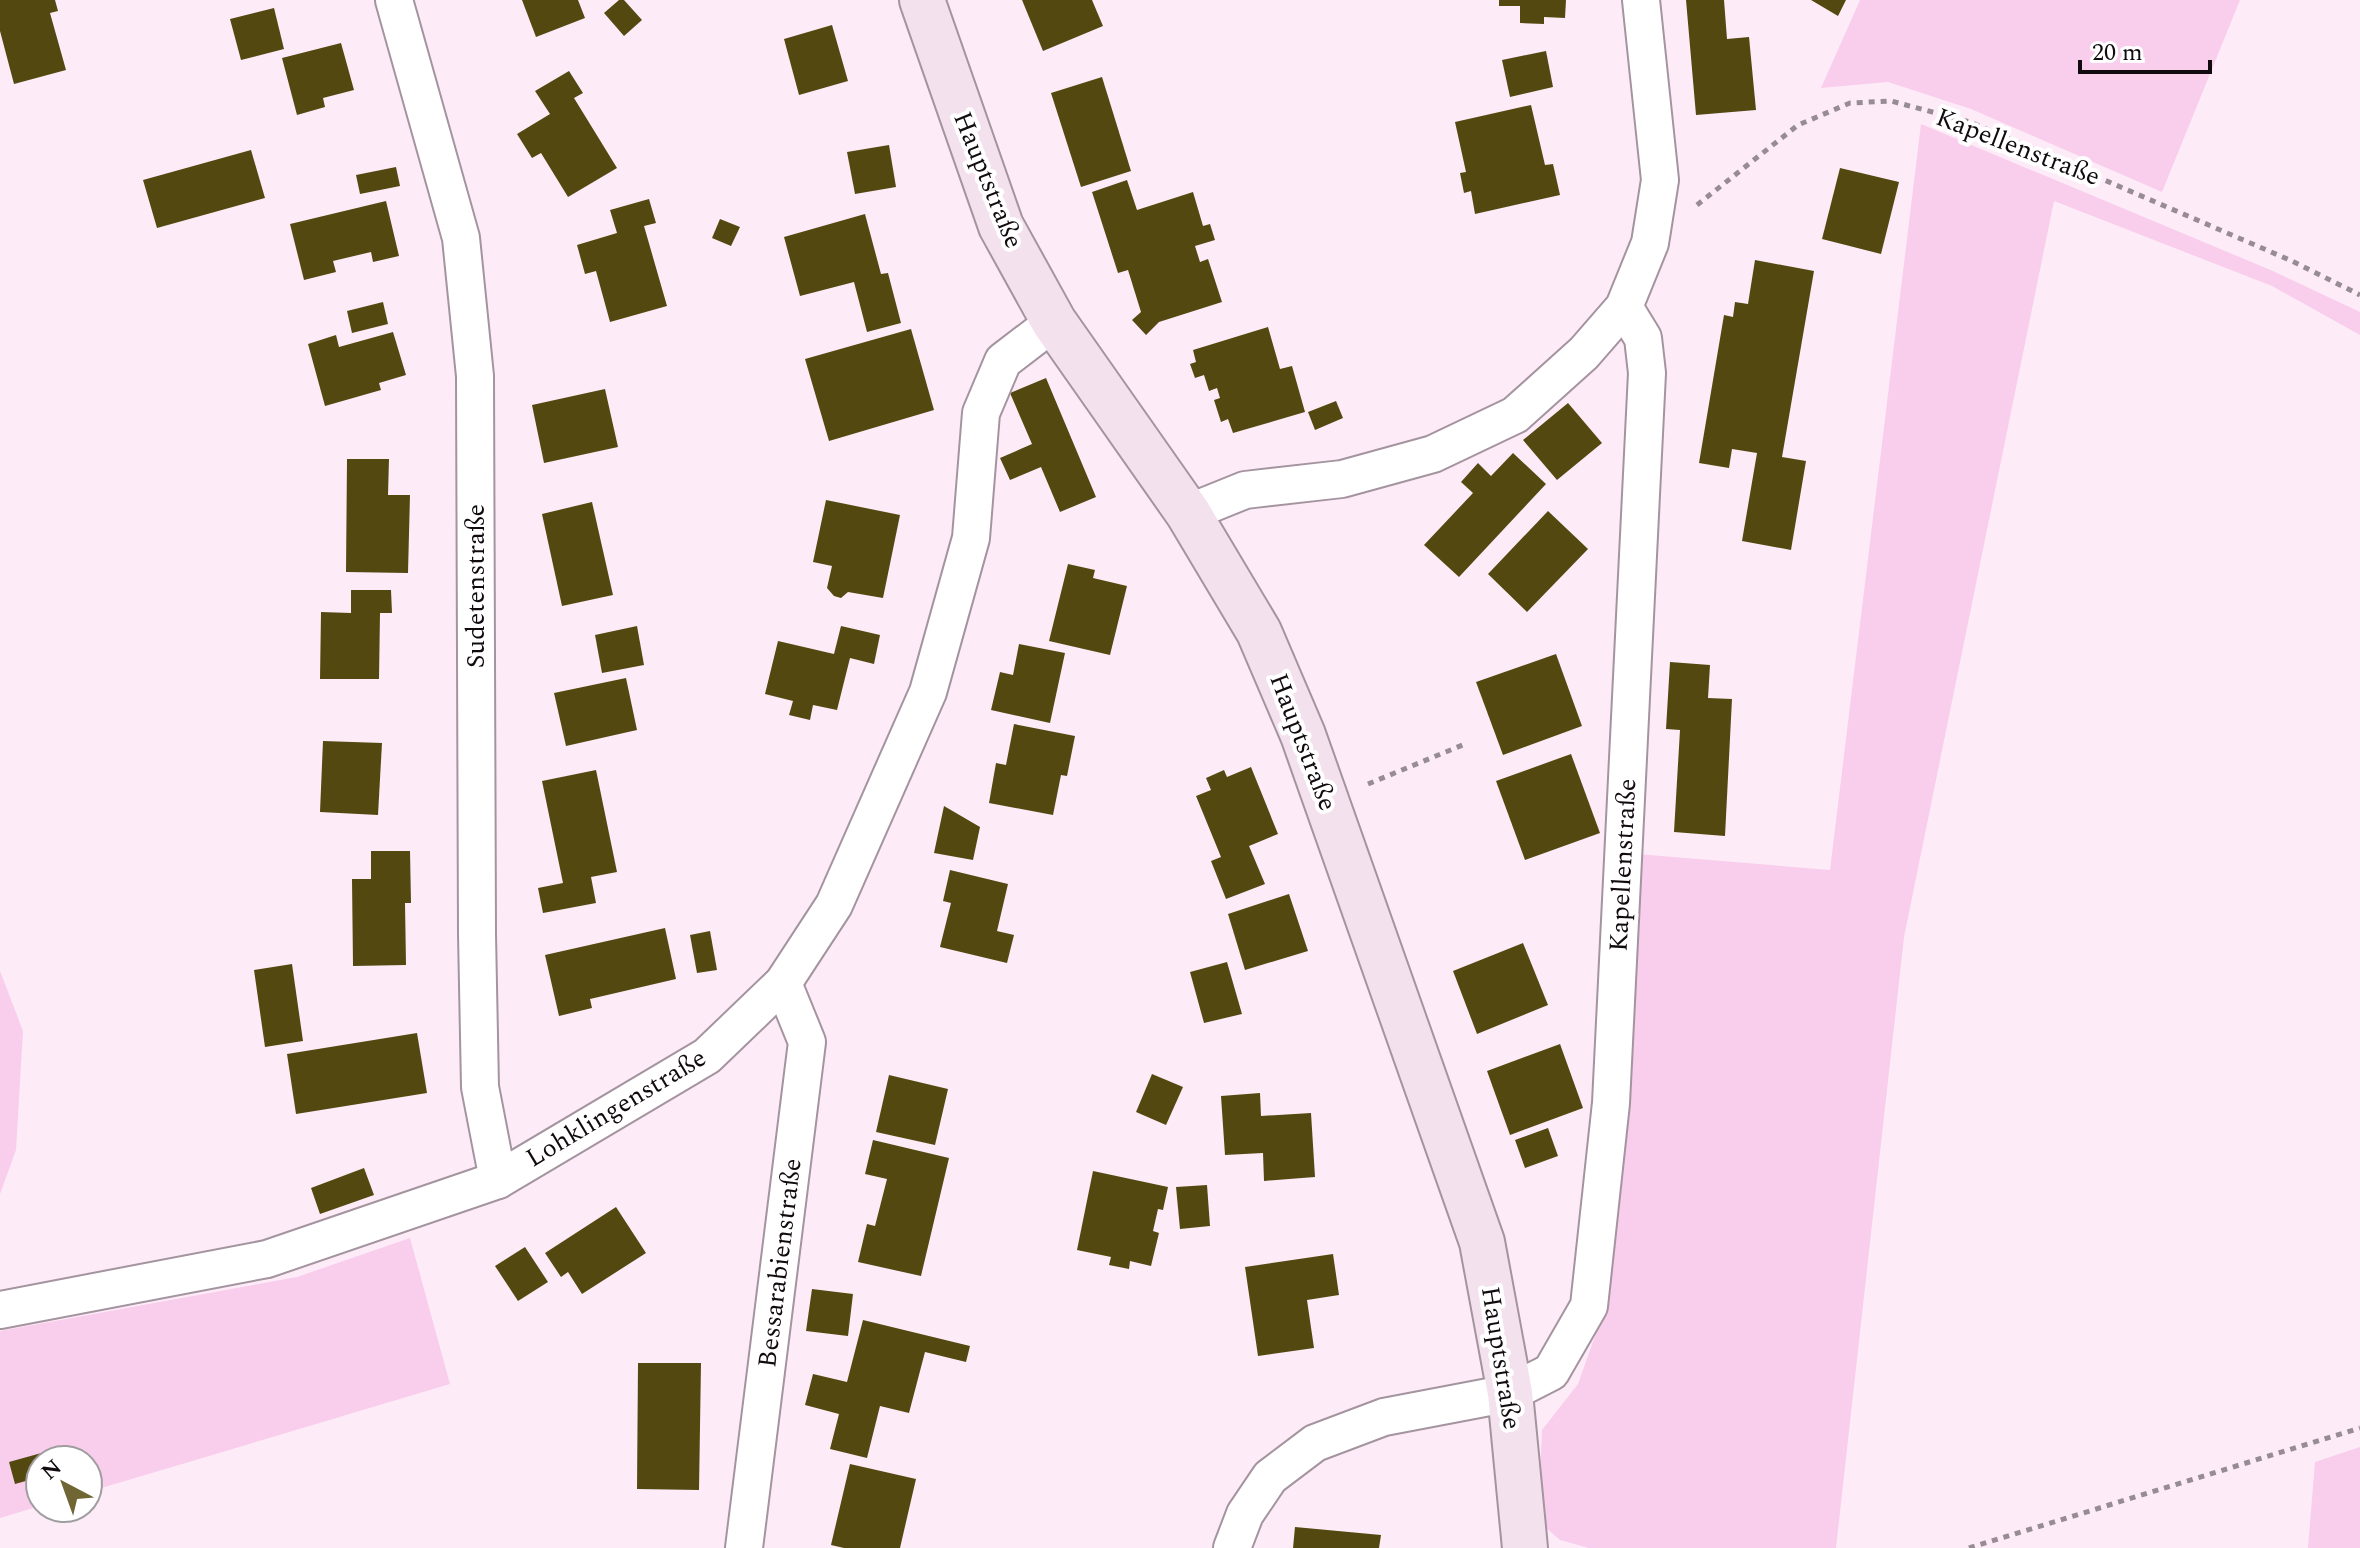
<svg xmlns="http://www.w3.org/2000/svg" width="2360" height="1548" font-family="Spectral,serif">
	<style>
		.green { fill: #f9cdec }
		.building { fill: #534910 }
		.lines { fill: none; stroke-linecap: round; stroke-linejoin: round }
		.street-casing { stroke: #a4949f; stroke-width: 40 }
		.secondary-casing { stroke: #a4949f; stroke-width: 48 }
		.path { stroke: #988c94; stroke-width: 5; stroke-dasharray: 6 6; stroke-linecap: butt }
		.street { stroke: #fff; stroke-width: 36 }
		.secondary { stroke: #f4e1ee; stroke-width: 44 }
		.labels { text-anchor: middle; dominant-baseline: central; stroke-width: 8; stroke-linejoin: round; paint-order: stroke }
		.street-label { font-size: 26px; fill: #110b0f; stroke: #fff }
	</style>
	<rect width="100%" height="100%" fill="#fdecf8"/>
	<g class="green">
		<polygon points="1860,0 2240,0 2162,192 1971,109 1888,82 1821,88"/>
		<polygon points="1921,124 2273,271 2360,312 2360,335 2272,286 2054,201 1904,937 1836,1548 1589,1548 1560,1540 1538,1521 1542,1430 1578,1384 1606,1305 1630,1096 1637,854 1830,870"/>
		<polygon points="0,971 23,1031 16,1150 0,1194"/>
		<polygon points="410,1238 450,1384 88,1492 88,1460 40,1460 40,1506 0,1518 0,1331 297,1277"/>
		<polygon points="2360,1447 2360,1548 2308,1548 2315,1462"/>
	</g>
	<g class="building">
		<polygon points="0,0 55,0 58,11 50,13 66,70 14,84 0,31"/>
		<polygon points="522,0 578,0 585,18 536,37"/>
		<polygon points="619,0 624,0 642,20 624,36 604,13"/>
		<polygon points="1022,0 1092,0 1103,26 1043,51"/>
		<polygon points="1499,0 1566,0 1565,18 1544,17 1544,24 1520,23 1520,6 1499,6"/>
		<polygon points="1686,0 1724,0 1727,39 1749,37 1756,110 1696,115"/>
		<polygon points="1811,0 1846,0 1838,16"/>
		<polygon points="274,8 284,49 241,60 230,19"/>
		<polygon points="832,25 848,81 799,95 784,39"/>
		<polygon points="341,43 354,90 323,98 325,107 297,115 282,58"/>
		<polygon points="1546,51 1553,87 1510,97 1502,60"/>
		<polygon points="569,71 583,93 574,98 617,168 568,197 541,153 532,158 517,134 550,114 535,91"/>
		<polygon points="1102,77 1131,171 1081,187 1051,93"/>
		<polygon points="1531,105 1545,165 1553,164 1560,195 1475,214 1471,191 1464,193 1460,173 1466,172 1455,122"/>
		<polygon points="889,145 896,187 855,194 847,152"/>
		<polygon points="251,150 265,198 157,228 143,180"/>
		<polygon points="396,167 400,186 360,194 356,175"/>
		<polygon points="1840,168 1899,182 1881,254 1822,239"/>
		<polygon points="1127,180 1137,210 1193,192 1203,226 1210,224 1215,240 1195,246 1200,262 1208,259 1222,302 1159,322 1146,335 1132,320 1141,312 1128,270 1118,273 1092,192"/>
		<polygon points="649,199 656,223 644,226 667,306 610,322 596,271 585,274 577,245 617,233 610,210"/>
		<polygon points="386,201 399,256 373,262 371,252 333,261 336,272 304,280 290,224"/>
		<polygon points="865,214 881,274 888,273 901,323 867,332 854,282 800,296 784,237"/>
		<polygon points="720,219 740,227 731,246 712,238"/>
		<polygon points="1755,260 1814,271 1782,457 1806,461 1791,550 1742,541 1757,453 1732,449 1729,468 1699,463 1724,315 1733,317 1735,302 1748,304"/>
		<polygon points="383,302 388,324 352,333 347,311"/>
		<polygon points="1268,327 1280,369 1292,366 1305,412 1233,433 1228,419 1221,422 1214,400 1220,398 1217,388 1209,391 1204,375 1195,378 1190,364 1196,362 1193,350"/>
		<polygon points="911,329 934,410 829,441 805,359"/>
		<polygon points="393,332 406,375 379,383 381,390 325,406 308,344 336,335 339,347"/>
		<polygon points="1046,378 1096,497 1060,512 1041,467 1010,480 1000,458 1032,444 1010,393"/>
		<polygon points="605,389 618,447 544,463 532,405"/>
		<polygon points="1336,401 1343,418 1315,430 1308,412"/>
		<polygon points="1568,403 1602,443 1557,480 1523,440"/>
		<polygon points="1513,453 1546,484 1459,577 1424,545 1473,493 1461,482 1478,463 1491,476"/>
		<polygon points="347,459 389,459 388,495 410,495 408,573 346,572"/>
		<polygon points="826,500 900,515 883,598 848,592 841,598 834,596 827,588 832,566 813,562"/>
		<polygon points="592,502 613,595 562,606 542,514"/>
		<polygon points="1548,511 1588,549 1527,612 1488,574"/>
		<polygon points="1068,564 1095,570 1093,578 1127,586 1110,655 1049,641"/>
		<polygon points="351,590 391,590 392,613 380,613 379,679 320,679 321,612 351,613"/>
		<polygon points="637,626 644,665 602,673 595,635"/>
		<polygon points="841,626 880,635 874,664 850,658 837,710 813,705 810,720 789,715 793,701 765,694 778,641 834,654"/>
		<polygon points="1019,644 1065,653 1050,723 991,710 1000,672 1013,675"/>
		<polygon points="1556,654 1582,726 1503,755 1476,682"/>
		<polygon points="1670,662 1710,665 1708,698 1732,699 1725,836 1674,832 1680,730 1666,729"/>
		<polygon points="626,678 637,730 566,746 554,693"/>
		<polygon points="1014,724 1075,736 1067,776 1061,775 1053,815 989,803 996,763 1006,765"/>
		<polygon points="323,741 382,743 378,815 320,812"/>
		<polygon points="1571,754 1600,833 1525,860 1496,781"/>
		<polygon points="1251,767 1278,834 1249,846 1265,884 1226,899 1211,861 1221,857 1196,796 1211,790 1206,778 1224,770 1227,777"/>
		<polygon points="596,770 617,872 591,877 596,903 543,913 538,888 563,883 542,781"/>
		<polygon points="944,806 980,827 973,860 934,853"/>
		<polygon points="371,851 410,851 411,903 405,903 406,965 353,966 352,879 371,879"/>
		<polygon points="950,870 1008,884 997,931 1014,935 1007,963 940,947 951,903 943,901"/>
		<polygon points="1289,894 1308,951 1245,970 1228,914"/>
		<polygon points="665,928 676,979 590,999 592,1008 559,1016 545,955"/>
		<polygon points="710,931 717,970 697,973 690,935"/>
		<polygon points="1523,943 1548,1005 1477,1034 1453,971"/>
		<polygon points="1227,962 1242,1014 1204,1023 1190,972"/>
		<polygon points="292,964 303,1041 265,1047 254,970"/>
		<polygon points="417,1033 427,1093 296,1114 287,1054"/>
		<polygon points="1560,1044 1583,1108 1510,1135 1487,1071"/>
		<polygon points="1152,1074 1183,1087 1166,1125 1136,1112"/>
		<polygon points="889,1075 948,1089 935,1145 876,1132"/>
		<polygon points="1260,1093 1261,1116 1311,1113 1315,1177 1264,1181 1263,1153 1225,1155 1221,1096"/>
		<polygon points="1548,1128 1558,1156 1525,1168 1515,1140"/>
		<polygon points="873,1140 949,1158 921,1276 858,1262 867,1224 875,1226 887,1179 865,1174"/>
		<polygon points="364,1168 374,1195 320,1214 311,1188"/>
		<polygon points="1093,1171 1168,1187 1163,1210 1158,1209 1153,1231 1159,1233 1151,1266 1130,1261 1129,1269 1109,1265 1111,1257 1077,1250"/>
		<polygon points="1207,1185 1210,1226 1180,1229 1176,1187"/>
		<polygon points="616,1207 646,1253 582,1294 568,1272 561,1277 545,1253"/>
		<polygon points="525,1247 548,1282 518,1301 495,1266"/>
		<polygon points="1333,1254 1339,1295 1307,1300 1314,1348 1258,1356 1245,1267"/>
		<polygon points="812,1289 853,1294 848,1336 806,1331"/>
		<polygon points="863,1320 970,1346 966,1362 925,1352 909,1413 880,1406 867,1458 830,1449 839,1414 805,1405 813,1374 847,1382"/>
		<polygon points="638,1363 701,1363 699,1490 637,1489"/>
		<polygon points="45,1452 47,1460 40,1460 40,1477 15,1484 9,1462"/>
		<polygon points="850,1464 916,1479 900,1548 844,1548 831,1545"/>
		<polygon points="1295,1527 1381,1535 1379,1548 1293,1548"/>
	</g>
	<g class="lines">
		<g class="street-casing">
			<g id="street">
				<polyline points="394,0 461,238 475,376 477,934 480,1087 498,1180"/>
				<polyline points="1188,513 1245,490 1342,479 1433,454 1515,415 1584,353 1624,307 1650,243 1660,180 1641,0"/>
				<polyline points="0,1310 267,1259 498,1180 707,1056 783,983 834,905 928,692 971,538 981,413 1003,361 1054,322"/>
				<polyline points="744,1548 807,1042 783,983"/>
				<polyline points="1232,1548 1245,1514 1270,1477 1315,1443 1384,1417 1510,1393 1551,1372 1589,1306 1611,1103 1647,373 1643,338 1624,307"/>
			</g>
		</g>
		<g class="secondary-casing">
			<polyline id="secondary" points="922,0 1001,226 1054,322 1188,513 1259,632 1303,735 1482,1242 1510,1393 1525,1548"/>
		</g>
		<g class="path">
			<polyline points="1697,205 1798,125 1850,103 1891,101 1970,122 2292,261 2360,295"/>
			<polyline points="1368,784 1465,744"/>
			<polyline points="1969,1548 2360,1428"/>
		</g>
		<use href="#street" class="street"/>
		<use href="#secondary" class="secondary"/>
	</g>
	<g class="labels">
		<g class="street-label">
			<text transform="translate(2018 147) rotate(21)">Kapellenstraße</text>
			<text transform="translate(988 180) rotate(68)">Hauptstraße</text>
			<text transform="translate(476 586) rotate(-90)">Sudetenstraße</text>
			<text transform="translate(1303 742) rotate(69)">Hauptstraße</text>
			<text transform="translate(1623 865) rotate(-87)">Kapellenstraße</text>
			<text transform="translate(616 1108) rotate(-31)">Lohklingenstraße</text>
			<text transform="translate(780 1263) rotate(-83)">Bessarabienstraße</text>
			<text transform="translate(1501 1358) rotate(81)">Hauptstraße</text>
		</g>
	</g>
	<g transform="translate(64 1484) rotate(319)"><circle r="38" fill="#ffffff" stroke="#a09d9f" stroke-width="2"/>
	<path d="M0-6L14 30L0 20L-14 30Z" fill="#6f6633"/>
	<text y="-12" font-size="22" font-weight="bold" text-anchor="middle" fill="#110b0f">N</text>
	</g>
	<path d="M2080 60v12h130v-12" fill="none" stroke="#110b0f" stroke-width="4"/>
	<text x="2092" y="60" font-size="24" fill="#110b0f" stroke="#ffffff" stroke-width="6" paint-order="stroke">20 m</text>
</svg>
